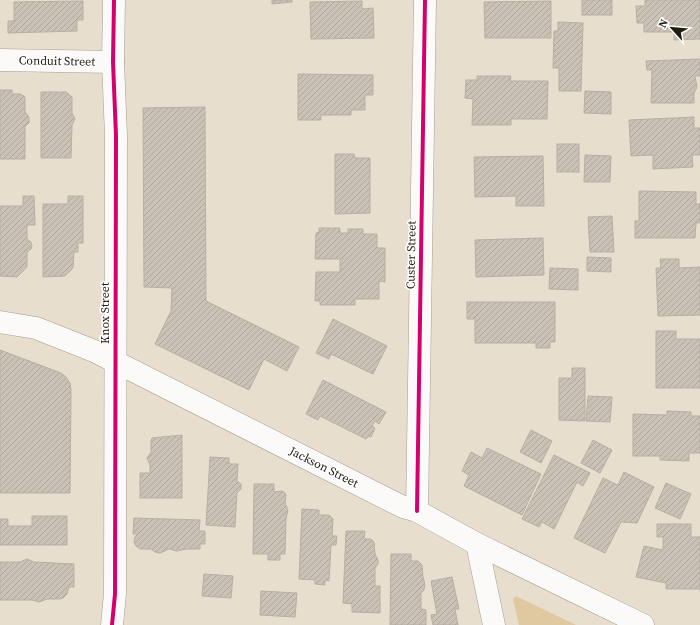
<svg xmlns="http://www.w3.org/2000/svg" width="700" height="625" font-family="'Source Serif 4',serif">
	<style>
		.green { fill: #e0c9a0 }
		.building { fill: url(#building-hatch); stroke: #b7afa3 }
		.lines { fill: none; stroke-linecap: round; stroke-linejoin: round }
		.minor-casing { stroke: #a49d91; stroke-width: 23 }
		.major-casing { stroke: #a49d91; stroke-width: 23 }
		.minor { stroke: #fcfaf8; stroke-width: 22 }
		.major { stroke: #fcfaf8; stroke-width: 22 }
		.cycleway-casing { stroke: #fff; stroke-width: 6 }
		.cycleway { stroke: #d6006c; stroke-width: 4 }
		.labels { text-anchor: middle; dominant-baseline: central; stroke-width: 3; stroke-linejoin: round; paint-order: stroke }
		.street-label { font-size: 12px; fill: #211b10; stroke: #fff }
	</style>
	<defs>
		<pattern id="building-hatch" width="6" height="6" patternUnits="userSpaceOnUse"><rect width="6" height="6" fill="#cac2b6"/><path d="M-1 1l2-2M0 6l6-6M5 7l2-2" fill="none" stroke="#ada69b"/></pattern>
	</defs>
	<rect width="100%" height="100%" fill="#e8dece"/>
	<polygon class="green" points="516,596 576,625 519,625 513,599"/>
	<g class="building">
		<polygon points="272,0 292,0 292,2 272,4"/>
		<rect x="582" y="0" width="30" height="15"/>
		<polygon points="645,0 700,0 700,39 674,40 674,32 644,32 644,23 637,23 636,6 645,6"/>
		<polygon points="83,1 83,20 77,20 77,31 8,33 8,21 14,21 14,2"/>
		<polygon points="362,1 362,9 373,8 374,38 311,39 310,2"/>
		<polygon points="551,1 551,38 485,38 484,2"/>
		<polygon points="558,22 583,23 581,91 559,91 559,68 553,68 554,31 558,31"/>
		<polygon points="700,59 700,76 695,76 697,87 694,93 694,103 651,103 652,70 647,70 646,61"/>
		<polygon points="298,74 373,75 373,95 365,95 365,110 351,110 351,115 321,115 321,120 298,120"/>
		<polygon points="477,76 511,76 510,81 548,81 547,119 511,119 511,125 472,125 473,99 465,98 466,80 477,80"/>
		<polygon points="0,90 12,90 12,94 20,94 24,96 25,98 25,112 29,117 29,123 25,126 25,159 0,159"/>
		<polygon points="585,91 611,92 611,114 584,113"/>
		<polygon points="41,92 66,92 72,97 72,113 75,119 72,125 71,158 41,158"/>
		<polygon points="205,107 206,301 299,347 287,371 264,359 249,390 155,344 171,311 172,288 144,287 143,108"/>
		<polygon points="694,117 694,128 700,128 700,155 692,155 693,167 653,169 653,155 631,156 629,120"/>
		<rect x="557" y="144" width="22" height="28"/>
		<polygon points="335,154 354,154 355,158 370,158 370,213 335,214"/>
		<polygon points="585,155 611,156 610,182 584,182"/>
		<polygon points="543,156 544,206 516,206 516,196 475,197 474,157"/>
		<polygon points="639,191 696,192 696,204 700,204 700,223 696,223 695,238 635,238 635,221 639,221"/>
		<polygon points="23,196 34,196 35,225 27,225 27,239 31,242 32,246 31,249 27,252 27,267 17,277 0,276 0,206 23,206"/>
		<polygon points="68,196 83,196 83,243 78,243 78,252 74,252 73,268 65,276 43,277 43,204 68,204"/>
		<polygon points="612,216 614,252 590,252 588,217"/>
		<polygon points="319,228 340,228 340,233 348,233 348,229 363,229 363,234 377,234 377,248 385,248 385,282 379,281 379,299 355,299 355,305 320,305 320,301 315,301 316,272 340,272 340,259 315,259 316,233 319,232"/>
		<polygon points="543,238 544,275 476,277 475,240"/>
		<polygon points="587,257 611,258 611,272 587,271"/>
		<polygon points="660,259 679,259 679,268 700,267 700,315 658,316 656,268 661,268"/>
		<polygon points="550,268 578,269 578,290 549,289"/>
		<polygon points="467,302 555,302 555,342 550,342 550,348 536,348 536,343 475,343 475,319 467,319"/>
		<polygon points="333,319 387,346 373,374 331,354 329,359 316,353"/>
		<polygon points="656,331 676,331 676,339 700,339 700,388 656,388"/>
		<polygon points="0,350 61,373 66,377 70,383 71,390 70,493 0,493"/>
		<polygon points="572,368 585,368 585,421 559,420 559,378 572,378"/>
		<polygon points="323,380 386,412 379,424 375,421 372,426 375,428 371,437 368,436 366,439 320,416 318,420 306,414"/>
		<polygon points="588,396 612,397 610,422 586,421"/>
		<polygon points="667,411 691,412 691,416 700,416 700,453 689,453 689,461 660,460 660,456 633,456 633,414 667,415"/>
		<polygon points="531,430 552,441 541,463 520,452"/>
		<polygon points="182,435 182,498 140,498 140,473 150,473 150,465 147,458 151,452 151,441 152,438"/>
		<polygon points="593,440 612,450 600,473 581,463"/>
		<polygon points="487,448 541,474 522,515 464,486 469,475 462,471 471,452 482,458"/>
		<polygon points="554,455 590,473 583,486 577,482 554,529 542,522 539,527 522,519"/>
		<polygon points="210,457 229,458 229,464 238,464 237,481 241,484 241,489 237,493 235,527 206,525"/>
		<polygon points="624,472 654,487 637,523 621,522 605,553 574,538 603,478 618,485"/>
		<polygon points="666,483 691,494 680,519 655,508"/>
		<polygon points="254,484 274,484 274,492 282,491 285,493 286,495 285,503 288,510 286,519 285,554 280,554 280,560 268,560 268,554 253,554"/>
		<polygon points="302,509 319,510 319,515 329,515 333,519 332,536 337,536 336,545 331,545 329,581 325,580 325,585 315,584 315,580 299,579"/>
		<polygon points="32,516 67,516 67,545 0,545 0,519 8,519 8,526 32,526"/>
		<polygon points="134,518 200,520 199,531 205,531 205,544 200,544 200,549 186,549 177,551 169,549 160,553 155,552 151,549 140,549 136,546 134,542 135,537 137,534 133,534"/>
		<polygon points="657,524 691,524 691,537 700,537 700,590 698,589 666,589 666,583 636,577 644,546 663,550 663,537 657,537"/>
		<polygon points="346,531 365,531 364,539 371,539 374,542 375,554 378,560 378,564 375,568 375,586 380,586 380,613 352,612 352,604 343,603"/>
		<polygon points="391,554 411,554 411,561 418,561 422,565 423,577 425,585 424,590 421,593 421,609 426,610 426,625 390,625"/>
		<polygon points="27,559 34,562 74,564 74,587 69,587 67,594 63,598 60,599 47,599 39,602 32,600 0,600 0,562 20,562"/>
		<polygon points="204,574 233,576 231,598 202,596"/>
		<polygon points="452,577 459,609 455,609 458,625 433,625 431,615 437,614 431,581"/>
		<polygon points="261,591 297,593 295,617 260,615"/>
	</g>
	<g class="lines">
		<g class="minor-casing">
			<g id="minor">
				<polyline points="0,60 113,62"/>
				<polyline points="417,511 425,0"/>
				<polyline points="477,544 494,625"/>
				<polyline points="112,625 115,594 116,136 113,62 114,0"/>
			</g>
		</g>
		<g class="major-casing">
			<polyline id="major" points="0,322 36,328 94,351 403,507 417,511 477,544 643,625"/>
		</g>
		<use href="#minor" class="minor"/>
		<use href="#major" class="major"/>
		<g class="cycleway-casing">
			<g id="cycleway">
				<polyline points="417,511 425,0"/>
				<polyline points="112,625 115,594 116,136 113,62 114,0"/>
			</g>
		</g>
		<use href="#cycleway" class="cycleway"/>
	</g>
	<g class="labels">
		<g class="street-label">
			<text transform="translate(57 61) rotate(1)">Conduit Street</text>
			<text transform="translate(411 255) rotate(-89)">Custer Street</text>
			<text transform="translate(105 313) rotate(-90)">Knox Street</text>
			<text transform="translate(324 467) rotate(27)">Jackson Street</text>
		</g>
	</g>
	<g transform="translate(672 28) rotate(297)" stroke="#ffffff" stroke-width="3" paint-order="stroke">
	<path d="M0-3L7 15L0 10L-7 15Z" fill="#211b10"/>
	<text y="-6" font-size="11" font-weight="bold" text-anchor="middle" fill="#211b10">N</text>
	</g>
</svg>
